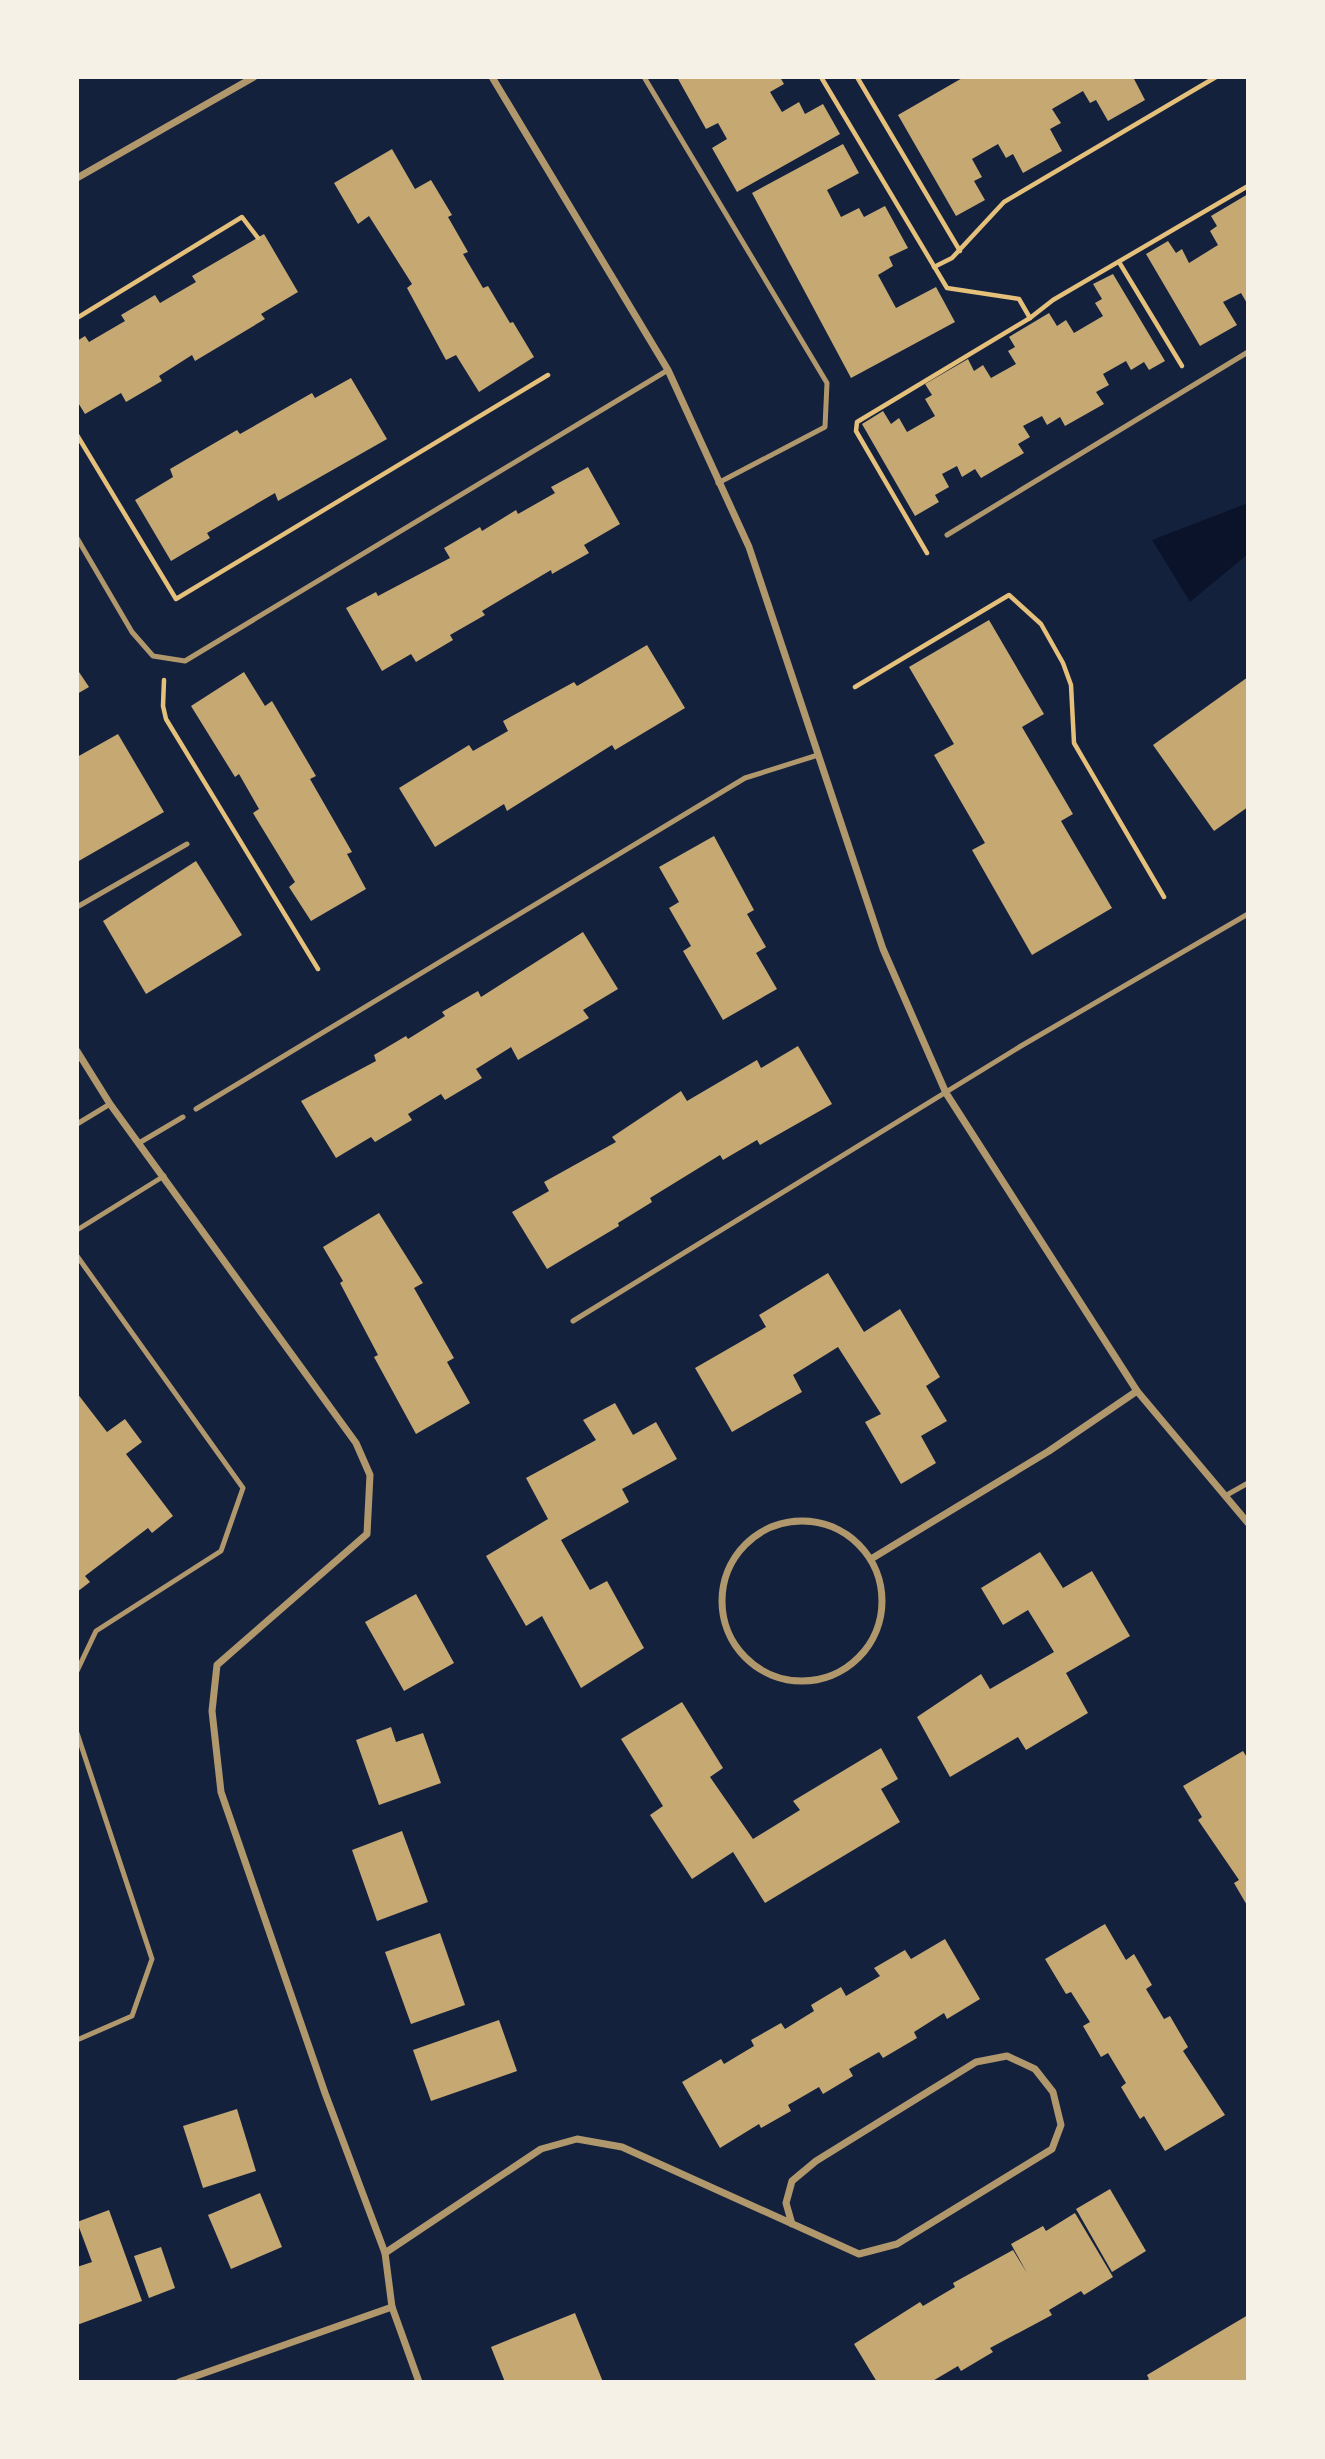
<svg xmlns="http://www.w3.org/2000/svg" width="1325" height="2459" font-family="Mulish,sans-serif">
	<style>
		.water { fill: #0b132b }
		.building { fill: #c6a872 }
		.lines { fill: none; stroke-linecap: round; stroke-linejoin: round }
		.path { stroke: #e5c07b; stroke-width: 4.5 }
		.service { stroke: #b1986c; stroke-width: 5 }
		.minor { stroke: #b1986c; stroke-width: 7 }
	</style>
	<rect width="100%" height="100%" fill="#14213d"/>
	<polygon class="water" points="1248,503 1248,554 1190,602 1152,540"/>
	<g class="building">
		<polygon points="677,77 780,77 784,84 770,92 782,112 799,102 805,114 823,104 840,134 737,192 712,148 727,139 718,123 706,129"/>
		<polygon points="964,77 1133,77 1145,100 1108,121 1096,100 1090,103 1083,91 1052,109 1061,123 1050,129 1062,151 1023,173 1013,154 1006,158 998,144 972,159 982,177 974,181 985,200 956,216 898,115"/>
		<polygon points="843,144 859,173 827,190 841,217 859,208 864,217 885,206 908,248 889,257 893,266 878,275 896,308 936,287 955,322 851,378 752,193"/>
		<polygon points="392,149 415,189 431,180 452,215 448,217 468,252 463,254 483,288 488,286 510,323 513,322 534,357 479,392 456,355 446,360 407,288 412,284 369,216 358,224 334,183"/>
		<polygon points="1248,194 1248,305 1241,293 1223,302 1237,325 1200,346 1146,254 1168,241 1176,253 1182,249 1189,263 1218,245 1210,231 1217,226 1211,216"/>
		<polygon points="264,234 298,292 261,314 265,319 195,361 192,355 159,376 162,381 126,402 121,393 85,414 77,401 77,341 85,336 89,342 125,321 121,315 155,295 160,303 196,282 192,276"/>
		<polygon points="1113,274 1165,361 1149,370 1144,362 1131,370 1126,361 1103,374 1109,385 1096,392 1104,404 1065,426 1060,417 1047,425 1042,416 1023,426 1030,437 1018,444 1024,453 981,478 975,469 962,477 957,466 942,474 949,487 935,495 939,502 915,516 862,424 883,411 891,424 899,418 907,432 935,416 925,399 932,395 925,384 968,359 974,371 983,365 991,378 1016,364 1008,351 1015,347 1009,337 1049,313 1057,326 1066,320 1074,333 1103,316 1095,303 1102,299 1093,284"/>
		<polygon points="351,378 387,439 278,501 275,493 207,533 210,538 171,561 135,500 173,477 170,469 237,430 240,434 312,393 315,398"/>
		<polygon points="588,467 620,524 584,545 589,553 552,574 551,570 482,611 485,615 450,635 453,640 416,662 411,654 382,671 346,608 376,592 378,596 450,558 444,548 480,527 482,531 516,510 518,514 555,493 551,487"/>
		<polygon points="989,620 1044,714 1022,727 1073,814 1061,821 1112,908 1032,955 972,850 985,843 934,755 954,744 909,667"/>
		<polygon points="647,645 685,708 615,750 612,745 507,811 504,804 435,847 399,788 469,745 473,751 508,731 503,721 574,682 577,686"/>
		<polygon points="77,669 89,687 77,694"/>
		<polygon points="244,672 265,706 272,701 316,776 310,779 352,852 347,854 366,889 311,921 289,887 295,882 253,813 259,809 239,774 235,777 191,706"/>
		<polygon points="1248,677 1248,807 1214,831 1153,745"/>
		<polygon points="118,734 164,812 77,862 77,757"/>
		<polygon points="714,836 754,910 747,914 766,947 756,953 777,989 723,1020 683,951 691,946 669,908 679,902 659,867"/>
		<polygon points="196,861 242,935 146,994 103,921"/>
		<polygon points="583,932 618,989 583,1010 589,1018 518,1060 511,1047 476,1069 482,1078 445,1100 441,1094 408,1114 412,1120 375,1142 371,1137 336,1158 301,1101 376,1061 374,1055 406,1036 408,1039 445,1016 442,1012 478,991 481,997"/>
		<polygon points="798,1046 832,1104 760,1145 757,1140 723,1160 720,1155 650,1198 652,1202 618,1223 619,1226 547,1269 512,1212 549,1191 544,1182 616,1142 612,1137 681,1091 687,1101 757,1060 761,1068"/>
		<polygon points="379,1213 423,1283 414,1288 454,1358 447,1362 470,1403 416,1434 374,1357 378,1355 340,1283 343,1281 323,1247"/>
		<polygon points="828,1273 864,1332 900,1309 940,1377 926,1386 947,1421 921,1436 936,1463 901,1484 865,1422 881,1414 838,1347 793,1375 802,1392 732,1432 695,1368 766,1327 759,1315"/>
		<polygon points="77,1393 107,1432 125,1419 142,1442 126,1454 173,1516 152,1533 148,1528 85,1576 90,1582 77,1592"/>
		<polygon points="615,1403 633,1435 656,1422 677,1459 622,1489 629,1502 561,1540 590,1590 607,1581 644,1648 581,1688 542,1616 526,1626 486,1556 548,1519 526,1478 596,1440 583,1420"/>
		<polygon points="1040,1552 1063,1588 1092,1571 1130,1636 1066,1673 1088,1713 1026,1750 1018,1737 950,1777 917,1717 981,1674 990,1689 1054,1652 1028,1610 1003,1625 981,1588"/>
		<polygon points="416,1594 454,1663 404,1691 365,1622"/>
		<polygon points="682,1702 723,1768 710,1777 753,1839 800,1810 793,1801 881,1748 898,1779 881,1789 900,1822 765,1903 733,1852 692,1879 650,1815 663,1806 621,1739"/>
		<polygon points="391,1727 396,1742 423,1733 441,1783 379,1805 356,1740"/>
		<polygon points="1243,1751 1248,1759 1248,1907 1234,1883 1239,1880 1198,1820 1202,1817 1183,1786"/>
		<polygon points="402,1831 428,1902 377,1921 352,1850"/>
		<polygon points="1105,1924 1126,1960 1134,1954 1152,1985 1146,1989 1164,2019 1170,2016 1188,2047 1183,2051 1225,2115 1165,2151 1144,2116 1140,2119 1121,2087 1126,2083 1108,2053 1101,2057 1083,2026 1090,2022 1071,1992 1066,1994 1045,1959"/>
		<polygon points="440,1933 465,2005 411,2024 385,1952"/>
		<polygon points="945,1939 980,1999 947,2019 944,2013 914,2032 917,2038 883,2058 879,2052 849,2069 853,2076 823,2094 819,2087 788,2105 791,2111 761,2128 759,2124 720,2148 682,2082 721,2059 724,2064 754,2046 751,2040 781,2023 785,2029 814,2011 811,2005 841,1987 846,1996 880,1976 874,1968 905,1950 911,1959"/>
		<polygon points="499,2020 517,2071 431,2101 413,2050"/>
		<polygon points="237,2109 256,2171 203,2188 183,2126"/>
		<polygon points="1110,2189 1146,2251 1112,2272 1076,2209"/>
		<polygon points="260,2193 282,2247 231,2269 208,2215"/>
		<polygon points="109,2210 142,2301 77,2325 77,2267 92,2262 77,2222"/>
		<polygon points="1075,2213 1113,2277 1084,2295 1081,2291 1049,2310 1052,2315 990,2348 993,2352 961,2371 958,2366 931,2382 877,2382 854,2344 920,2302 923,2306 955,2287 953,2283 1013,2250 1027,2273 1011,2244 1043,2226 1046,2231"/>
		<polygon points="161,2247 175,2288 149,2298 134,2256"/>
		<polygon points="575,2313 603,2382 505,2382 491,2347"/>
		<polygon points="1248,2315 1248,2382 1145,2382 1149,2379 1147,2375"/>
	</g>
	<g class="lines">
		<g class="path">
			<polyline points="821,77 947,288 1019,299 1030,318 857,422 856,431 927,553"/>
			<polyline points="857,77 960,251"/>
			<polyline points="1119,262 1182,366"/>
			<polyline points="934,267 952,258 1004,202 1216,77"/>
			<polyline points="77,318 242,217 258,238"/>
			<polyline points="1030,318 1053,300 1248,186"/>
			<polyline points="77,435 176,599 548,375"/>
			<polyline points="164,680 163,706 166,719 318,969"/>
			<polyline points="855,687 1009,595 1041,624 1063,663 1071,685 1074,743 1164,897"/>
		</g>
		<g class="service">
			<polyline points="644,77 827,383 825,427 718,483"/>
			<polyline points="947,535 1248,352"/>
			<polyline points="77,538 132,632 153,656 185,661 668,370"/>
			<polyline points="77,907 187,844"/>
			<polyline points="196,1109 745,778 818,755"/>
			<polyline points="77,1124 110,1104"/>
			<polyline points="139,1143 183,1117"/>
			<polyline points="77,1230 164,1176"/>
			<polyline points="77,1256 243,1488 221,1551 96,1631 77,1671"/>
			<polyline points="573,1321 1021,1046 1248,914"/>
			<polyline points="1225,1496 1248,1483"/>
			<polyline points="77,1733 152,1959 132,2016 77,2040"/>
		</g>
		<g class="minor">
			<polyline points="492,77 668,370 749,547 883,949 946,1093 1137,1391 1248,1523"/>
			<polyline points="77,178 254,77"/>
			<polyline points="77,1051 110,1104 356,1443 370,1475 367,1534 217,1665 212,1711 221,1792 325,2093 385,2253 392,2307 419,2382"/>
			<circle cx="802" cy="1601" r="80"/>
			<polyline points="871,1559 1049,1451 1137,1391"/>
			<polyline points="385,2253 541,2149 577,2139 622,2147 859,2254 897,2244 1052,2149 1061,2125 1053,2092 1035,2069 1007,2056 976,2062 816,2161 792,2181 786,2203 792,2224"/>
			<polyline points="179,2382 392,2307"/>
		</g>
	</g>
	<rect width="1325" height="2459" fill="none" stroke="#f6f1e7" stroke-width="158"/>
</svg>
